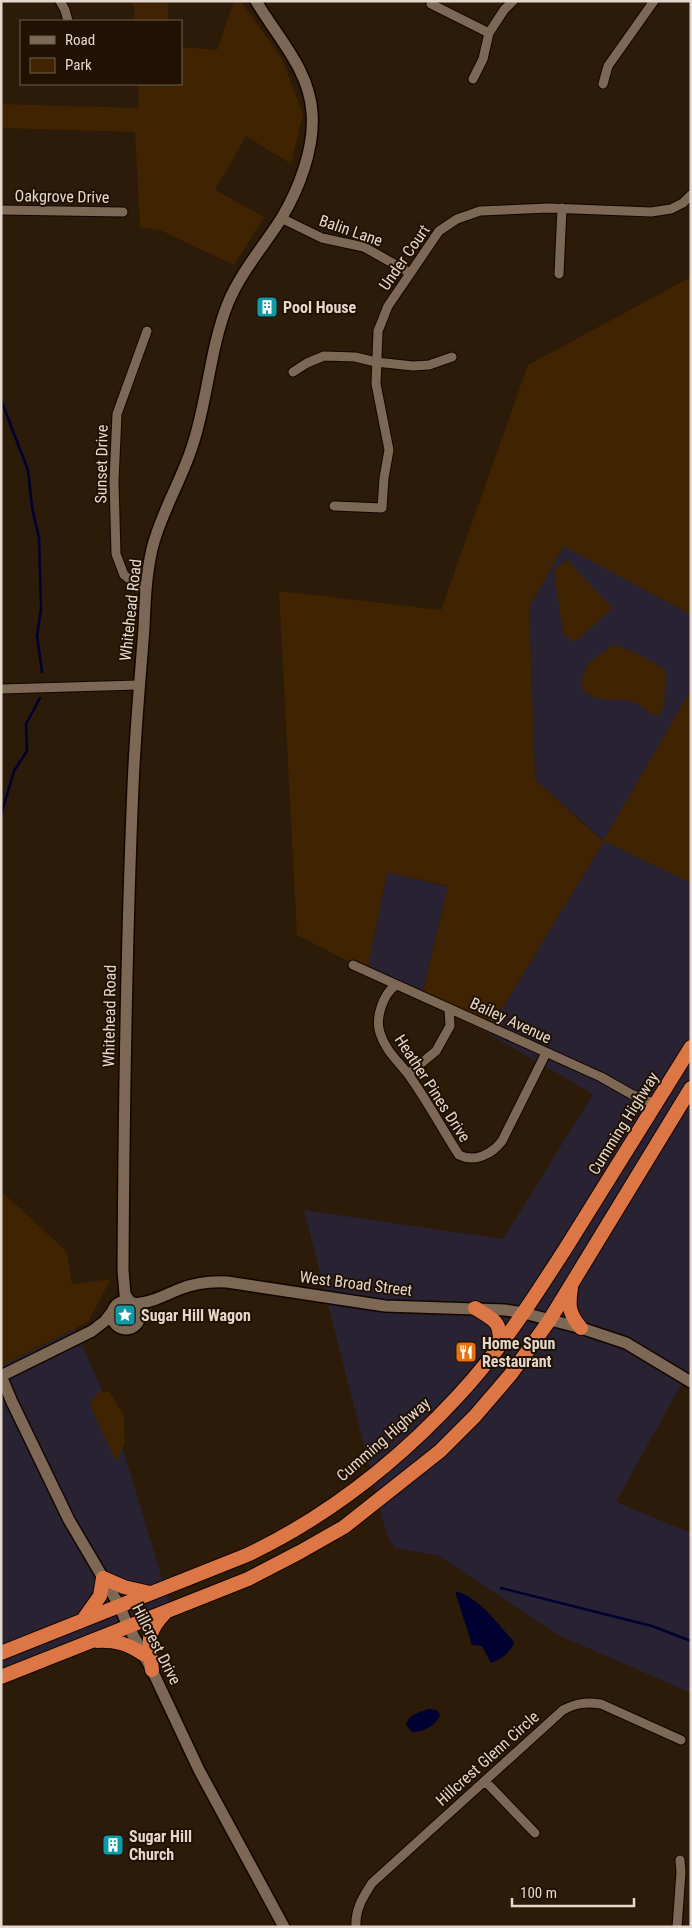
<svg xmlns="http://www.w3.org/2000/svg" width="692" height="1928" font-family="'Roboto Condensed',sans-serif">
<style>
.commercial{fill:#292232}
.green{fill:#402300}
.water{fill:#000032}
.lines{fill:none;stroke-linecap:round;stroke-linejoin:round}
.stream{stroke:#000032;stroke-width:2.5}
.minor-casing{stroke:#130500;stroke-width:11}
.tertiary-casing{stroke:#130500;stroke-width:14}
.trunk-casing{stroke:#130500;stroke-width:16}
.minor{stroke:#7c6854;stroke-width:9}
.tertiary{stroke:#7c6854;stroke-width:11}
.trunk{stroke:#dc7645;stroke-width:14}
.labels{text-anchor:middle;stroke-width:4;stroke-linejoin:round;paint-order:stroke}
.street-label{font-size:16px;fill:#e4d8cd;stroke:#211102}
.poi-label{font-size:16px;font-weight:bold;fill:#e4d8cd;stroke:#211102;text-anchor:start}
</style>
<rect width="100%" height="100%" fill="#2b1b08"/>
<path class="commercial" d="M 564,545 L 691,615 L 691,690 L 604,841 L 691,883 L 691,1367 L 616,1502 L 691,1533 L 691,1693 L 558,1635 L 439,1556 L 395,1548 L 387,1536 L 304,1210 L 503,1239 L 593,1094 L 487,1033 L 604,841 L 535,780 L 529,606 Z
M 387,872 L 448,887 L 421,999 L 367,971 Z
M 75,1329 L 112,1413 L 171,1608 L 1,1669 L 1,1366 Z"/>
<path class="green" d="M 130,1 L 168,1 L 168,21 L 135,21 L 134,6 Z
M 234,1 L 241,1 L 282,59 L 303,114 L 291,164 L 246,136 L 215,190 L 264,217 L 234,265 L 162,231 L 140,227 L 135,132 L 1,128 L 1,104 L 139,108 L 138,84 L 181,84 L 181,47 L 217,50 Z
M 691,277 L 691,615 L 564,546 L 529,606 L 535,780 L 603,841 L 691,690 L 691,883 L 604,841 L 487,1033 L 421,999 L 448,886 L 387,872 L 367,971 L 297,935 L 279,591 L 441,610 L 528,365 Z
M 567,560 L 612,608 L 575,642 L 563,634 L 554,570 Z
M 615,645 L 638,654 L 666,670 L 664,705 L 658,716 C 646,713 642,704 634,702 C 613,696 603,705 583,691 C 578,665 595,657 615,645 Z
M 1,1191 L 67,1252 L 72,1284 L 111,1279 L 88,1322 L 1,1366 Z
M 109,1391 L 124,1416 L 125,1444 L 116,1461 L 90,1405 L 97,1393 Z"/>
<path class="water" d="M 455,1591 C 479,1597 498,1624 514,1642 C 510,1653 502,1659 491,1663 L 482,1646 L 472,1645 Z
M 429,1709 L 437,1710 L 440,1715 C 436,1726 423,1732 412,1732 L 406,1725 C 409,1714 419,1712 429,1709 Z"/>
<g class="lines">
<path class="stream" d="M 1,400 L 28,470 L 32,507 L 39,538 L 41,609 L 37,636 L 42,672
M 1,815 L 14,771 L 27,751 L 26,724 L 40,698
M 501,1588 L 652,1626 L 691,1641"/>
<g class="minor-casing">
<path id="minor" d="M 60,1 L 65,10 L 68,21
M 431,4 L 489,33
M 473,79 L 483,59 L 489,33 L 504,10 L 513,1
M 603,84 L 608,66 L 654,1
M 1,210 L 123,212
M 281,218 L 322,238 L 364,247 L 410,273
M 559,274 L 562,208
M 293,372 L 307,363 L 324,356 L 355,357 L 376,362 L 413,366 L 429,365 L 452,357
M 334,506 L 382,508 L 384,478 L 389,450 L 376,384 L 378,331 L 388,306 L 439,231 L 457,219 L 480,211 L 549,208 L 651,212 L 671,209 L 683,203 L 691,195
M 145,589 L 137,585 L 124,575 L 116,554 L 114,481 L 117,414 L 147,331
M 1,689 L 138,685
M 353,965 L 601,1077 L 631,1094 L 655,1104
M 396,985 C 383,994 375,1018 380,1033 C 385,1050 398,1061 408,1074 C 427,1100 442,1129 459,1155 C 475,1163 492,1154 502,1141 L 546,1053
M 408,1074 L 436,1051 L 450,1026 L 449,1008
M 485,1781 L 535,1833
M 356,1927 C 355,1909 363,1897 372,1883 L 563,1710 C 576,1703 586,1702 601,1704 L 681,1740
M 677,1927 L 681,1872 L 680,1860"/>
</g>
<g class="tertiary-casing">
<path id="tertiary" d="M112 1315a14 14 0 1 1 28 0a14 14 0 1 1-28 0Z
M 130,1302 L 125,1294 L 123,1270 C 124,1109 126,948 133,787 C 135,734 140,681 144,628 C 145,601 146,576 152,549 C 161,512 182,480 193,444 C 208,398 210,348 228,303 C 241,272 263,247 281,219 C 299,189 315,148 312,112 C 309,69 277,37 256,1
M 134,1304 C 151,1303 165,1295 180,1289 C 195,1283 211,1281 227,1282 L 385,1306 L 505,1310 L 524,1313 L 581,1328 L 626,1343 L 691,1382
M 1,1376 L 12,1402 L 69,1520 L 119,1605 L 128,1626 L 152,1670 L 199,1770 L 284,1927
M 1,1376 L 92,1331 L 105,1321 L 112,1312"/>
</g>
<g class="trunk-casing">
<path id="trunk" d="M 571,1288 C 568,1306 569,1314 581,1328
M 475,1308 C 494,1320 502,1321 499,1345
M 85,1617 L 100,1596 L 103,1578 L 124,1587 L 150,1593
M 97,1641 C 116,1640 128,1644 143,1654
M 1,1653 L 247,1555 C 327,1517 398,1461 458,1396 C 501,1350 535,1296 569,1243 C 610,1178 650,1112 691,1047
M 152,1670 C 149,1643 145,1634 165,1613
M 1,1677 L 248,1579 L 300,1552 L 344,1527 L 440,1451 L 475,1416 L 511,1374 L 549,1321 L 691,1088"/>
</g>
<use href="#minor" class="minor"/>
<use href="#tertiary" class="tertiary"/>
<use href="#trunk" class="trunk"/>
</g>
<defs>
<g id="building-square" transform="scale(1.125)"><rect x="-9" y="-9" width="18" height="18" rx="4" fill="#0f9aa8" stroke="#211102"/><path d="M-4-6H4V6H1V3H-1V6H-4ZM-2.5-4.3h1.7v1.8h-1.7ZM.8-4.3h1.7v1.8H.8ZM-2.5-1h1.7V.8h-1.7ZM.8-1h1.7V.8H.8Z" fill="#fff"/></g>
<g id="sight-square" transform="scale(1.125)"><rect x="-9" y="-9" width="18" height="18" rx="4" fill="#0f9aa8" stroke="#211102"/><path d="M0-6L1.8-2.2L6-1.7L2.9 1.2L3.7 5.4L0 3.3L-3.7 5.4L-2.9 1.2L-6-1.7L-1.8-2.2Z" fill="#fff"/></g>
<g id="restaurant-square" transform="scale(1.125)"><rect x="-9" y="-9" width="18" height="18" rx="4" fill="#e8710a" stroke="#211102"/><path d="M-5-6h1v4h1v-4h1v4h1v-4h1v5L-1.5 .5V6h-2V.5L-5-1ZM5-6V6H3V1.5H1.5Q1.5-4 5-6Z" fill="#fff"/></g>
</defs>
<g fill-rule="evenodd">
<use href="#building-square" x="267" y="307"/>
<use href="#sight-square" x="125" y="1315"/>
<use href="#restaurant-square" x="466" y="1352"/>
<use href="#building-square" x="113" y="1845"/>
</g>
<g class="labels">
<g class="street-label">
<text transform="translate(62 196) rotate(1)" y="6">Oakgrove Drive</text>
<text transform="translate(351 230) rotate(19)" y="6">Balin Lane</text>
<text transform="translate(404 257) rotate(-55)" y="6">Under Court</text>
<text transform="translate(101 464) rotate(-89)" y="6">Sunset Drive</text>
<text transform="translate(130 610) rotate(-84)" y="6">Whitehead Road</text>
<text transform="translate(109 1016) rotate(-89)" y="6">Whitehead Road</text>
<text transform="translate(511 1020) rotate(25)" y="6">Bailey Avenue</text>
<text transform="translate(433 1088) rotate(57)" y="6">Heather Pines Drive</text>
<text transform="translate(623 1123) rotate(-58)" y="6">Cumming Highway</text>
<text transform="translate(356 1283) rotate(7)" y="6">West Broad Street</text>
<text transform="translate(383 1439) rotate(-41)" y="6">Cumming Highway</text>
<text transform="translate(157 1644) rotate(63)" y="6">Hillcrest Drive</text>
<text transform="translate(487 1758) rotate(-42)" y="6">Hillcrest Glenn Circle</text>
</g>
<g class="poi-label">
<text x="283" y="313">Pool House</text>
<text x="141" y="1321">Sugar Hill Wagon</text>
<text x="482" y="1349">Home Spun<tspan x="482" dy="18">Restaurant</tspan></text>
<text x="129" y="1842">Sugar Hill<tspan x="129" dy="18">Church</tspan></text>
</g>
</g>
<rect width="692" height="1928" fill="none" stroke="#e4d8cd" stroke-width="5"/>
<rect x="20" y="20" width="162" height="65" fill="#211102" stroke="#6f6153"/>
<rect x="30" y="36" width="25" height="8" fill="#7c6854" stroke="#6f6153"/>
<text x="65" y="45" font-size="15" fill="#e4d8cd">Road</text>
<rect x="30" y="58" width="25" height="15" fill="#402300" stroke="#6f6153"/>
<text x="65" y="70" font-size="15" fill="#e4d8cd">Park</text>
<path d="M512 1898v8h122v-8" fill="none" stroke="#e4d8cd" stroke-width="2.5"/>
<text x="520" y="1898" font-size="15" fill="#e4d8cd" stroke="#211102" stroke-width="4" paint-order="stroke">100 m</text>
</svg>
